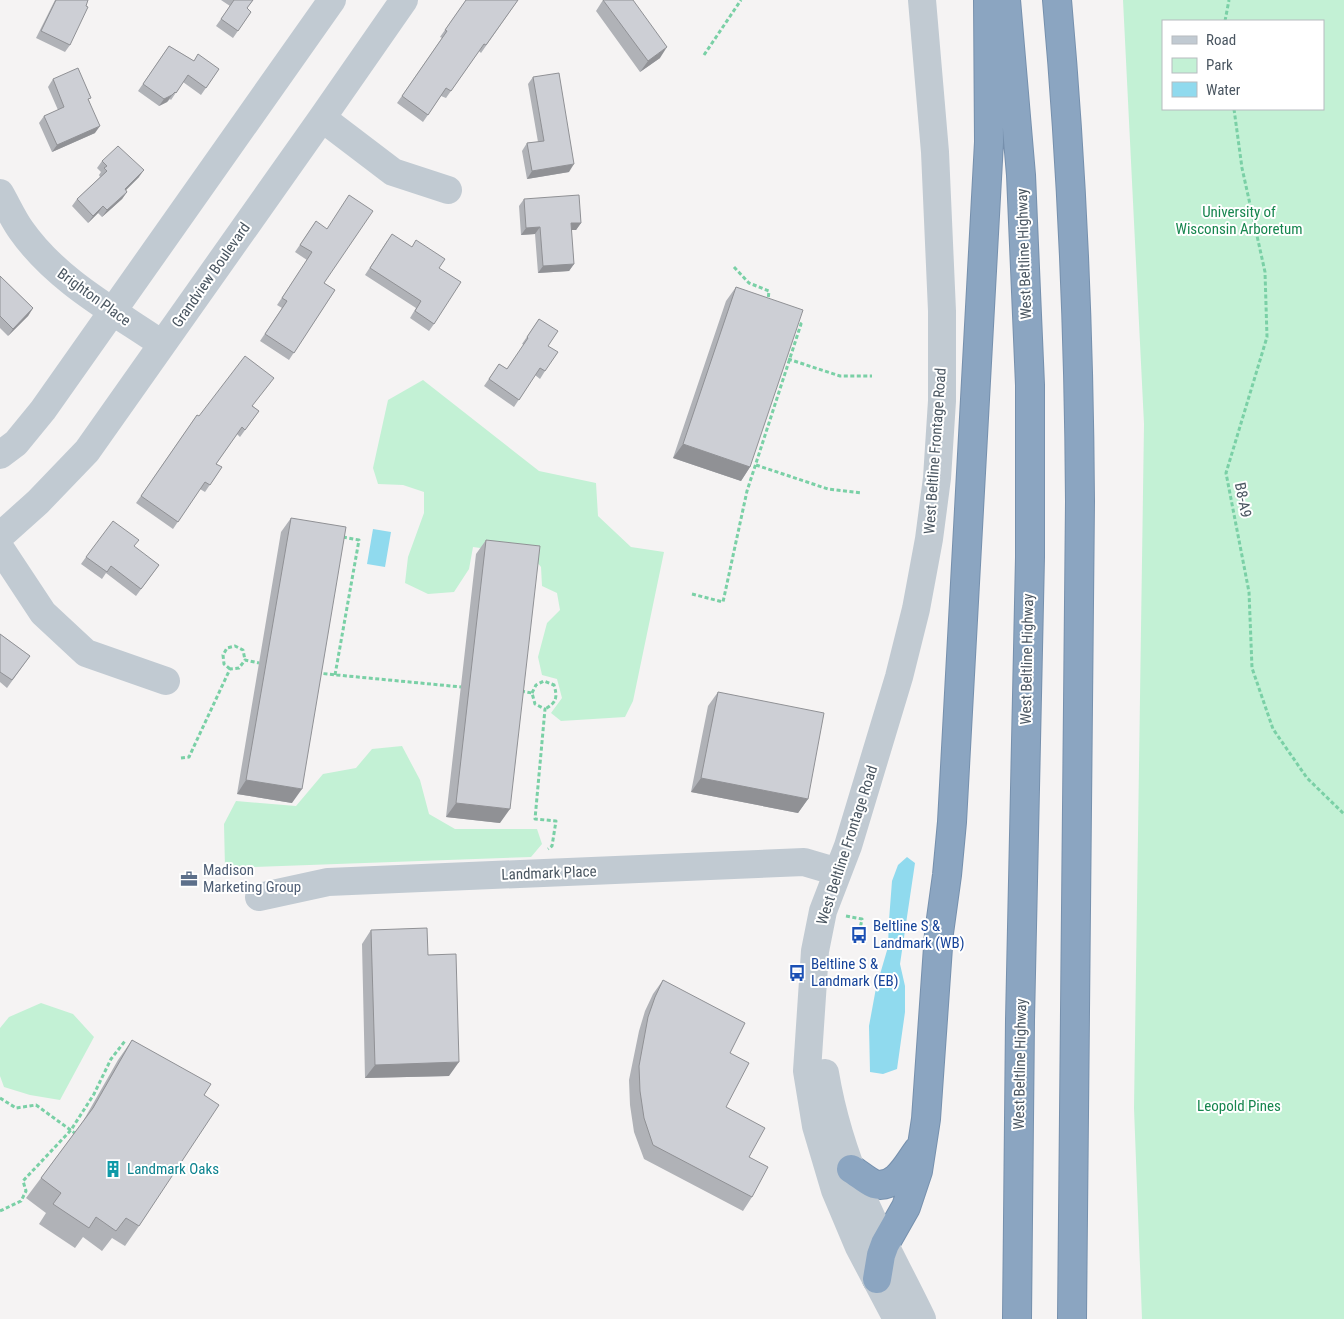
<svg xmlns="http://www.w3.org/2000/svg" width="1344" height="1319" font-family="'Roboto Condensed',sans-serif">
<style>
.green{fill:#c3f1d5;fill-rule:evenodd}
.water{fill:#90daee}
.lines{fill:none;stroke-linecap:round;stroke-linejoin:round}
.highway-casing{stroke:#7690ad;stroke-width:30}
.path{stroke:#7ad0a6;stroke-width:3;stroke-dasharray:4 2.5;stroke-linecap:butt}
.minor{stroke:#c1cad2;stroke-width:28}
.highway{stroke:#8ba5c1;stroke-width:28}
.wall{fill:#b0b2b7}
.shaded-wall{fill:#909195}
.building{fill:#cdcfd5;stroke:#909195}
.labels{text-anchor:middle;stroke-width:4;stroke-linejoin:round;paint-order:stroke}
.park-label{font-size:15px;fill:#17864f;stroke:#fff}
.street-label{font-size:15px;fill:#4a5661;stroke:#fff}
.service-label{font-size:15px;fill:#4e5e75;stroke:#fff;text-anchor:start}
.transit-label{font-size:15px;fill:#164399;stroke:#fff;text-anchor:start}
.culture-label{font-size:15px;fill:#0d838f;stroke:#fff;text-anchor:start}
</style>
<rect width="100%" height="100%" fill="#f5f3f3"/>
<path class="green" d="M 1123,0 L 1344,0 L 1344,1319 L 1142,1319 L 1134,1108 L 1144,424 ZM 1163,21 L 1323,21 L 1323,109 L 1163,109 Z
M 423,380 L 539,471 L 596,483 L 598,516 L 631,547 L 664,552 L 633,701 L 625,717 L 561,721 L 551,713 L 562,698 L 557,679 L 542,675 L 538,657 L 547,623 L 560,610 L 557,593 L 542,586 L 541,567 L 531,555 L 473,547 L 469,569 L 454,592 L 428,594 L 405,583 L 408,557 L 424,513 L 424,492 L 403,485 L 378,484 L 373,468 L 388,400 Z
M 402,746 L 420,780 L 429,814 L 455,829 L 537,829 L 542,844 L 531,857 L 225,868 L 224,824 L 236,801 L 296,806 L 323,774 L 356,768 L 372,749 Z
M 41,1003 L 73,1014 L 94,1037 L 60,1100 L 30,1095 L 4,1087 L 0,1076 L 0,1028 L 9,1017 Z"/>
<path class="water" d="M 373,529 L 391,532 L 385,567 L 367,564 Z
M 907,857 L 915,863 L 900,964 L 905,986 L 905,1012 L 897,1069 L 883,1074 L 870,1072 L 869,1026 L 876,988 L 888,947 L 889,920 L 892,881 L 898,865 Z"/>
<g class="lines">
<g class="highway-casing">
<path id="highway" d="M 1006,0 L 1021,175 L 1030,385 L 1030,557 L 1020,1020 L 1017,1319
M 1057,0 C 1072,167 1079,333 1080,501 L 1072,1319
M 851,1169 C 858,1173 867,1181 874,1184 C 896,1190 908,1163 918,1150
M 877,1279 L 881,1255 L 885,1244 L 906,1207 L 918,1171 L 926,1119 L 939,933 L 947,875 L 952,822 L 989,142 L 988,0"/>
</g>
<path class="path" d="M 1225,21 L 1229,0
M 704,55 L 741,0
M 1234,109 L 1242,168 L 1265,272 L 1267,337 L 1226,473 L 1249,592 L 1252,668 L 1273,729 L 1307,778 L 1344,814
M 734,267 L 749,283 L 769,291 L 768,300
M 788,359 L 840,376 L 872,376
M 756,465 L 828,489 L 862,493
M 692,594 L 723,602 L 747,491 L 801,324 L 796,322
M 230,669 L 224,664 L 223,655 L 227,648 L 235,646 L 243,650 L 245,660
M 317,673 L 461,687
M 335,675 L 359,540 L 343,537
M 521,691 L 532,693 L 535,704 L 545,709 L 535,819 L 556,821 L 552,846 L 548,849
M 532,693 L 536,685 L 544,681 L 554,685 C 558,698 556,703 545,709
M 181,758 L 189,757 L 230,669 L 239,668 L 245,660 L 259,663
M 846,916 L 862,919 L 860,929
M 0,1098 L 16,1108 L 36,1105 L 76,1134
M 0,1211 L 21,1201 L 26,1191 L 23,1181 L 71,1130 L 94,1094 L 111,1059 L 125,1041"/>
<path class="minor" d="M 322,118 L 393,172 L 448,190
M 0,193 C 7,205 13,219 21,230 C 56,280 112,310 162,344
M 0,455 L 16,443 L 43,410 L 332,0
M 0,536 L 38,502 L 87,451 L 322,118 L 404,0
M 0,548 L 43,613 L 86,653 L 166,681
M 259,897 L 328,882 L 804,862 L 838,872
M 825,1073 C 832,1115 845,1156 861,1194 C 879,1237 902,1277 922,1319
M 897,1319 L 859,1247 L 835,1190 L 816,1126 L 807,1071 L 815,951 L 823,911 L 848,846 L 899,677 L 916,609 L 929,539 L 937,478 L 942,401 L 942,311 L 935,152 L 922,0"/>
<use href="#highway" class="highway"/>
</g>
<path class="wall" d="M 55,0 L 86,6 L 70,45 L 65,52 L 36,38 Z
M 221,0 L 253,0 L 247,8 L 251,12 L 233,38 L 216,26 L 230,6 Z
M 466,0 L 518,0 L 481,53 L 479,51 L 446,98 L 441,96 L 423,122 L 397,103 L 442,38 L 440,37 Z
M 603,0 L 660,58 L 640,72 L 596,11 Z
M 169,46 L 194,61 L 219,69 L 201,95 L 183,82 L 171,100 L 170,99 L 167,102 L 159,106 L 138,91 Z
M 533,77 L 569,172 L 527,179 L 522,151 L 527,143 L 538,142 L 528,84 Z
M 53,79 L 89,100 L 95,133 L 52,152 L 39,123 L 44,116 L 58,110 L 48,87 Z
M 102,161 L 139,177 L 126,190 L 127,192 L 122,199 L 102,217 L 98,213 L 88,223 L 72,206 L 77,199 L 100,177 L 99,175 L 101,172 L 97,168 Z
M 524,199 L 581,223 L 576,230 L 571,230 L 574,264 L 569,271 L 538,273 L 535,234 L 521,235 L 519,206 Z
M 316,221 L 324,283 L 335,290 L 289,360 L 260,341 L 282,308 L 277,305 L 307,260 L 295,252 Z
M 387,241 L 439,268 L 434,324 L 429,331 L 410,318 L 416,308 L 365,275 Z
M 0,276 L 33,308 L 28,316 L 8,336 L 0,328 Z
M 736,287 L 750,467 L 741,481 L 673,458 L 726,301 Z
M 539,319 L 548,346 L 545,371 L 540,379 L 535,375 L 514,407 L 484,386 L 499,364 L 507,369 L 524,345 L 522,344 Z
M 253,406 L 259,411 L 240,437 L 237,434 L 216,464 L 222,467 L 205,492 L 200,489 L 173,529 L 136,503 L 197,415 L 199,416 Z
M 291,518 L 292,803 L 237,794 L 281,532 Z
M 486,540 L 500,823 L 446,817 L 476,554 Z
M 86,557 L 159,565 L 136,596 L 106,573 L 102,579 L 81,564 Z
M 0,634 L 30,656 L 7,688 L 0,682 Z
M 718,692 L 808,799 L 798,813 L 691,792 L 708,706 Z
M 371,930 L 428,955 L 449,1076 L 365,1078 L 362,944 Z
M 663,980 L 730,1053 L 726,1107 L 749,1157 L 752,1197 L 743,1211 L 644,1159 L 634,1132 L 630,1105 L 629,1080 L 639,1031 L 645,1011 L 653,994 Z
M 132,1040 L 204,1095 L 139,1226 L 125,1246 L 112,1238 L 102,1251 L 83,1237 L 75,1248 L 39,1224 L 46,1213 L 26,1198 L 41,1178 L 82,1123 L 118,1060 Z"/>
<path class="shaded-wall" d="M 667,47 L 660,58 L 640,72 L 648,61 Z
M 172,95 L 167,102 L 159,106 L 164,99 Z
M 100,126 L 95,133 L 52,152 L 57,145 Z
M 574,164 L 569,172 L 527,179 L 532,171 Z
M 144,170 L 139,177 L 120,196 L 125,189 Z
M 127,192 L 122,199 L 102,217 L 107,210 Z
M 103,206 L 98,213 L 88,223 L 93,216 Z
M 571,223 L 581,223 L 576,230 L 566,230 Z
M 540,227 L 535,234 L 521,235 L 526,228 Z
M 574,264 L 569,271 L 538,273 L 543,266 Z
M 33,308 L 28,316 L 8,336 L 13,329 Z
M 683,444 L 750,467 L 741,481 L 673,458 Z
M 701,778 L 808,799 L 798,813 L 691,792 Z
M 246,780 L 302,789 L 292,803 L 237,794 Z
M 456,803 L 510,809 L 500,823 L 446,817 Z
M 459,1062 L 449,1076 L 365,1078 L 375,1065 Z"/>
<path class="building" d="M 56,0 L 88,0 L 86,6 L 88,7 L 70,45 L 41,31 Z
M 234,0 L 253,0 L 247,8 L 251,12 L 238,31 L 221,19 Z
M 466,0 L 518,0 L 486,45 L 484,44 L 451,91 L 446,88 L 428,115 L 402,96 L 447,31 L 445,30 Z
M 603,0 L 633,0 L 667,47 L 648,61 Z
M 169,46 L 194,61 L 198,54 L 219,69 L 206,88 L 188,75 L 176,93 L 175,92 L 172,95 L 164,99 L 143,84 Z
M 78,68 L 91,98 L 88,99 L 100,126 L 57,145 L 44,116 L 64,107 L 53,79 Z
M 559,73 L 574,164 L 532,171 L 527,143 L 544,141 L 533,77 Z
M 118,146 L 144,170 L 125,189 L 127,192 L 107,210 L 103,206 L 93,216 L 77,199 L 107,171 L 104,168 L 107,166 L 102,161 Z
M 349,195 L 373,211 L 324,283 L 335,290 L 294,353 L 265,334 L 287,301 L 282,298 L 312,252 L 300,245 L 316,221 L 327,229 Z
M 579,195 L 581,223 L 571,223 L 574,264 L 543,266 L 540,227 L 526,228 L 524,199 Z
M 392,234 L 412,247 L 416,240 L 445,259 L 439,268 L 461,282 L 434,324 L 415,311 L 421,301 L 370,268 Z
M 0,276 L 33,308 L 13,329 L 0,316 Z
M 736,287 L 803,310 L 750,467 L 683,444 Z
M 539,319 L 558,331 L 548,346 L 558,352 L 545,371 L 540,368 L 519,400 L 489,379 L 499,364 L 507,369 L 528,338 L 527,337 Z
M 245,356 L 274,378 L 252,406 L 259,411 L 245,430 L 242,427 L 216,464 L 222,467 L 210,485 L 205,482 L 178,522 L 141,496 L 197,415 L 199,416 Z
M 291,518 L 346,527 L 302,789 L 246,780 Z
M 113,521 L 139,540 L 134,546 L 159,565 L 141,589 L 111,566 L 107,572 L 86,557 Z
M 486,540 L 540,546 L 510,809 L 456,803 Z
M 0,634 L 30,656 L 12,680 L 0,672 Z
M 718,692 L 824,713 L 808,799 L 701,778 Z
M 427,928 L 428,955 L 456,954 L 459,1062 L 375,1065 L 371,930 Z
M 663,980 L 745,1023 L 730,1053 L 749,1063 L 726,1107 L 765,1128 L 749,1157 L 768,1167 L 752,1197 L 653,1145 L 644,1118 L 640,1091 L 639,1066 L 648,1017 L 655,997 Z
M 132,1040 L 211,1084 L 204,1095 L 219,1105 L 139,1226 L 126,1218 L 116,1231 L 96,1217 L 89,1228 L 53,1204 L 61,1193 L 41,1178 L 93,1108 Z"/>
<defs>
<g id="office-bare" transform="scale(1.35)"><path d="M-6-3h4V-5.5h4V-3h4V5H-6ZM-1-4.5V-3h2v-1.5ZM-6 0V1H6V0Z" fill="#5c6f8a" stroke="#fff" stroke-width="2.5" paint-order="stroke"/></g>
<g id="bus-bare" transform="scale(1.35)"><path d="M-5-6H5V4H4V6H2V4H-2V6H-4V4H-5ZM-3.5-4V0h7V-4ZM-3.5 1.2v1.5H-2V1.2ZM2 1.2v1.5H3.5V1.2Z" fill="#1a4fb4" stroke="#fff" stroke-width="2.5" paint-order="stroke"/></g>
<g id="building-bare" transform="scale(1.35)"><path d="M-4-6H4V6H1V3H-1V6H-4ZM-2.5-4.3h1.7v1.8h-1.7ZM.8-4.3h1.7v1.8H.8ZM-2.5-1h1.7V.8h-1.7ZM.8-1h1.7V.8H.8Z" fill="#0f9aa8" stroke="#fff" stroke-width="2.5" paint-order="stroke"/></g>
</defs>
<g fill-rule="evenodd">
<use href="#office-bare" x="189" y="879"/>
<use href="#bus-bare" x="859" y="935"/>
<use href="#bus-bare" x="797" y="973"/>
<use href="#building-bare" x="113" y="1169"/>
</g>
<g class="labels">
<g class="park-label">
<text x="1239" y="217">University of<tspan x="1239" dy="17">Wisconsin Arboretum</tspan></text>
<text x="1239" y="1111">Leopold Pines</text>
</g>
<g class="street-label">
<text transform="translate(1024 254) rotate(-92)" y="5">West Beltline Highway</text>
<text transform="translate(211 275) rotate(-55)" y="5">Grandview Boulevard</text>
<text transform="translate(94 297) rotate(36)" y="5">Brighton Place</text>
<text transform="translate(935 451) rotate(-86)" y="5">West Beltline Frontage Road</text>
<text transform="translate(1243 500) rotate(79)" y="5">B8-A9</text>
<text transform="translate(1027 659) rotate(-89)" y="5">West Beltline Highway</text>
<text transform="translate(847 845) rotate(-72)" y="5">West Beltline Frontage Road</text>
<text transform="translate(549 873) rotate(-2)" y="5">Landmark Place</text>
<text transform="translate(1020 1064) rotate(-89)" y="5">West Beltline Highway</text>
</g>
<g class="service-label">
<text x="203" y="875">Madison<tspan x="203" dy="17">Marketing Group</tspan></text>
</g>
<g class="transit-label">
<text x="873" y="931">Beltline S &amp;<tspan x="873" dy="17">Landmark (WB)</tspan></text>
<text x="811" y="969">Beltline S &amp;<tspan x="811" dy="17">Landmark (EB)</tspan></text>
</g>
<g class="culture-label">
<text x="127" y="1174">Landmark Oaks</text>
</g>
</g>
<rect x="1162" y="20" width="162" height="90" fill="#ffffff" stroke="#b7bbc0"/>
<rect x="1172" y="36" width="25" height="8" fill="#c1cad2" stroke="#b7bbc0"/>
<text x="1206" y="45" font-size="15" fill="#4a5661">Road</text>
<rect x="1172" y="58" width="25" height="15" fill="#c3f1d5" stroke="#b7bbc0"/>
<text x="1206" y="70" font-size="15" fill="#4a5661">Park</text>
<rect x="1172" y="82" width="25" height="15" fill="#90daee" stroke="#b7bbc0"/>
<text x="1206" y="95" font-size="15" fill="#4a5661">Water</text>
</svg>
